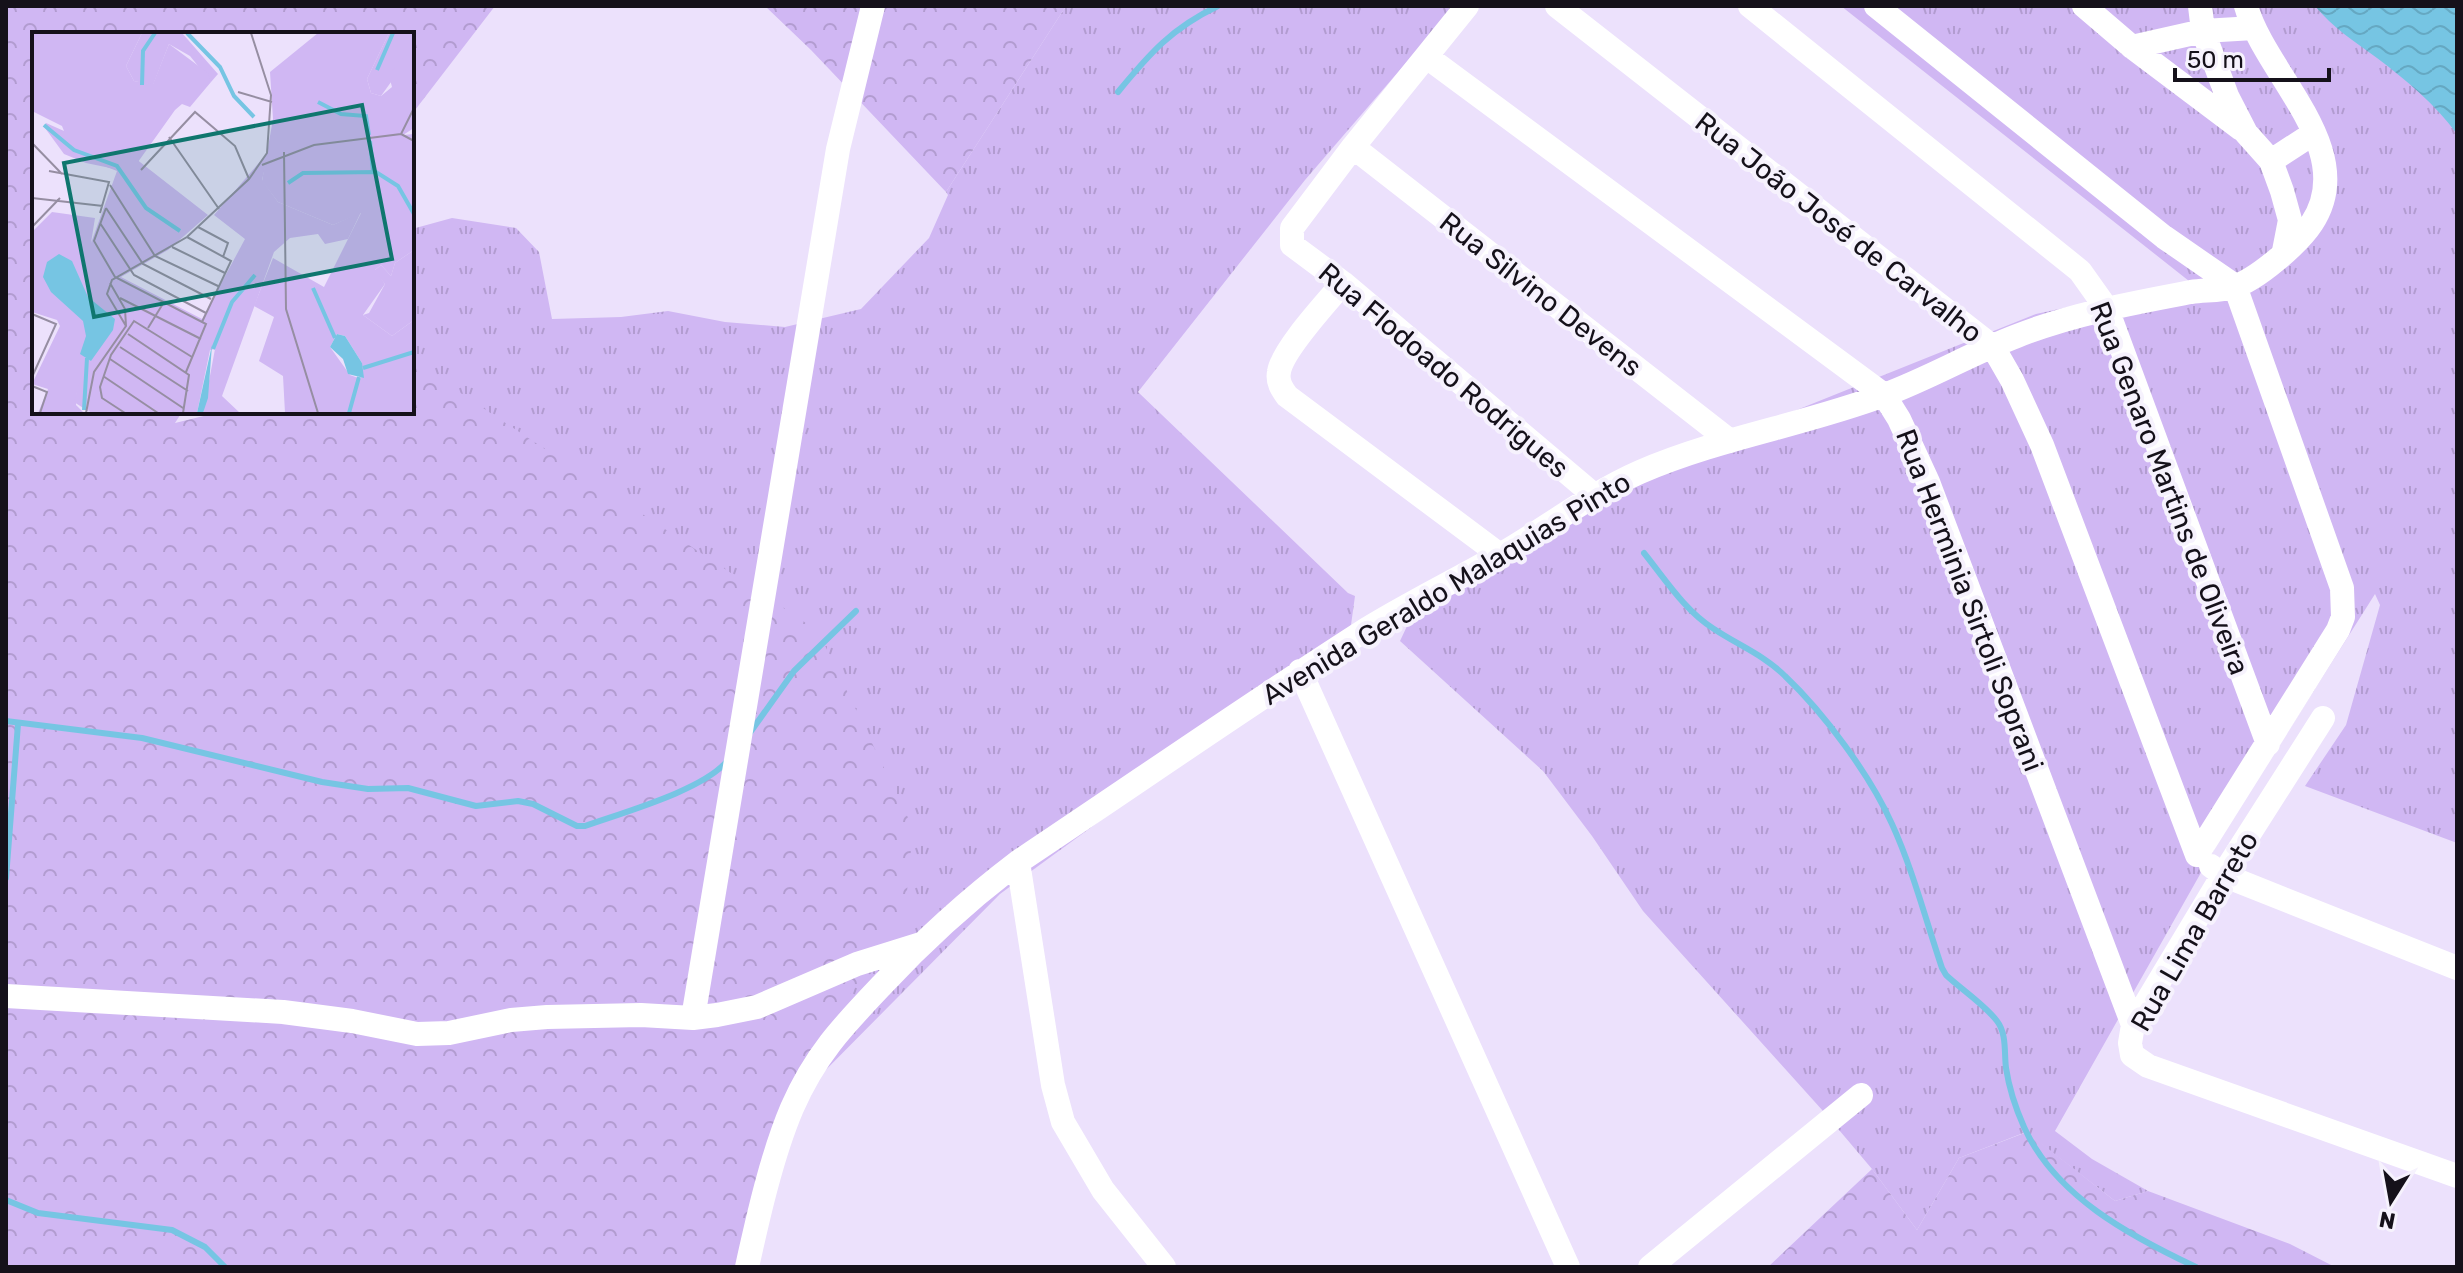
<svg xmlns="http://www.w3.org/2000/svg" width="2463" height="1273" font-family="Rubik,sans-serif">
<style>
.grass{fill:url(#grass-tufts)}
.forest{fill:url(#forest-crowns)}
.water{fill:url(#water-waves)}
.lines{fill:none;stroke-linecap:round;stroke-linejoin:round}
.stream{stroke:#76c5e3;stroke-width:6}
.minor{stroke:#fff;stroke-width:24}
.labels{text-anchor:middle;stroke-width:8;stroke-linejoin:round;paint-order:stroke}
.street-label{font-size:28px;fill:#15111a;stroke:#f6f2fd}
.inset-river{fill:none;stroke:#76c5e3;stroke-width:4}
.inset-road{fill:none;stroke:#968ea2;stroke-width:2}
.view{fill:#0f766e;fill-opacity:0.15;stroke:#0f766e;stroke-width:4}
.inset-edge{fill:none;stroke:#15111a;stroke-width:4}
</style>
<defs>
<pattern id="grass-tufts" width="24" height="20" patternUnits="userSpaceOnUse" patternTransform="scale(2)"><rect width="24" height="20" fill="#d0b7f3"/><path d="M3 7l-1-3M5 7V3M7 7l1-3M15 17l-1-3M17 17v-4M19 17l1-3" fill="none" stroke="#b29cd0"/></pattern>
<pattern id="forest-crowns" width="20" height="18" patternUnits="userSpaceOnUse" patternTransform="scale(2)"><rect width="20" height="18" fill="#d0b7f3"/><path d="M2 6a3 3 0 1 1 6 0M12 15a3 3 0 1 1 6 0" fill="none" stroke="#b29cd0"/></pattern>
<pattern id="water-waves" width="16" height="10" patternUnits="userSpaceOnUse" patternTransform="scale(2)"><rect width="16" height="10" fill="#76c5e3"/><path d="M0 5q4-4 8 0t8 0" fill="none" stroke="#65a8c2"/></pattern>
</defs>
<rect width="100%" height="100%" fill="#ece1fc"/>
<path class="grass" d="M 1066,6 L 1455,6 L 1305,180 L 1138,392 L 1348,593 L 1355,596 L 1351,625 L 1323,658 L 1000,894 L 798,1098 L 818,632 L 417,365 L 412,366 L 412,229 L 452,218 L 516,228 L 539,252 L 552,319 L 621,317 L 668,311 L 725,322 L 785,327 L 861,309 L 929,238 L 948,195 L 946,192 Z
M 1841,6 L 2457,6 L 2457,843 L 2305,786 L 2346,725 L 2380,605 L 2375,594 L 2220,839 L 2055,1131 L 2092,1159 L 2148,1191 L 2115,1201 L 2026,1132 L 1959,1158 L 1917,1230 L 1872,1169 L 1823,1111 L 1643,911 L 1592,836 L 1543,771 L 1400,641 L 1424,590 L 1772,420 L 2036,314 L 2189,281 Z"/>
<path class="forest" d="M 6,6 L 495,6 L 412,114 L 412,34 L 34,34 L 34,412 L 182,412 L 175,423 L 220,412 L 412,412 L 412,366 L 417,364 L 818,631 L 913,828 L 905,913 L 811,1053 L 743,1267 L 6,1267 Z
M 765,6 L 1066,6 L 946,192 L 811,50 Z
M 2027,1132 L 2115,1201 L 2148,1191 L 2290,1244 L 2335,1267 L 1768,1267 L 1872,1169 L 1917,1230 L 1959,1158 Z"/>
<path class="water" d="M 2315,6 L 2457,6 L 2457,134 C 2435,104 2406,80 2377,58 C 2355,42 2332,27 2315,6 Z"/>
<g class="lines">
<path class="stream" d="M 1118,92 C 1150,53 1172,28 1218,6
M 1644,553 C 1665,579 1685,611 1714,629 C 1738,645 1764,655 1785,676 C 1824,713 1870,775 1892,824 C 1913,870 1926,921 1942,968 L 1946,975 C 1962,990 1984,1004 1997,1021 C 2007,1034 2004,1053 2006,1068 C 2009,1088 2016,1109 2024,1127 C 2055,1196 2130,1236 2196,1267
M 6,721 L 142,738 L 322,782 L 368,789 L 408,788 L 476,806 L 518,801 L 533,804 L 577,826 L 585,826 C 621,813 704,790 727,761
M 749,734 L 794,671 L 856,611
M 6,878 L 18,724
M 6,1200 L 38,1213 L 172,1230 L 205,1247 L 225,1267"/>
<path class="minor" d="M 1467,6 L 1353,147 L 1292,228 L 1292,245 L 1343,283 L 1595,496
M 1557,6 L 1993,347 L 2012,380 L 2042,445 L 2197,855
M 1750,6 L 2080,271 L 2107,309 L 2268,744
M 1876,6 L 2164,237 L 2235,286 L 2342,588 L 2343,617 L 2338,630 L 2197,855
M 2084,6 L 2132,47 L 2241,129
M 2200,6 L 2203,31 L 2227,96 L 2246,133 L 2271,161 L 2282,191 L 2290,220 L 2284,251
M 2132,47 L 2203,31 L 2254,28
M 1427,57 L 1884,395 L 1899,419 L 1928,482 L 2133,1025
M 1353,147 L 1730,441
M 2271,161 L 2314,133
M 1343,283 C 1327,302 1282,350 1279,372 C 1277,382 1282,389 1287,396 L 1500,555
M 1300,671 L 1568,1267
M 2323,718 L 2223,875 L 2133,1025 L 2130,1043 L 2132,1055 L 2148,1066 L 2457,1176
M 1018,862 L 1053,1085 L 1063,1122 L 1103,1190 L 1164,1267
M 2211,866 L 2223,875 L 2457,968
M 6,996 L 283,1012 L 352,1021 L 417,1034 L 449,1033 L 511,1020 L 547,1017 L 641,1015 L 693,1018 L 717,1015 L 757,1007 L 857,964 L 921,944
M 693,1018 L 838,149 L 873,6
M 747,1267 C 758,1217 772,1155 792,1108 C 815,1055 843,1026 882,985 C 924,940 968,900 1018,862 C 1132,786 1244,708 1359,634 C 1405,605 1453,582 1500,555 C 1547,528 1590,494 1640,472 C 1718,438 1804,425 1884,395 C 1930,378 1972,353 2017,336 C 2072,314 2133,303 2191,292 C 2205,290 2220,291 2233,287 C 2257,280 2299,243 2312,223 C 2360,150 2265,74 2246,6
M 1650,1267 L 1861,1095"/>
</g>
<g class="labels">
<g class="street-label">
<text transform="translate(1839 227) rotate(38)" y="10">Rua João José de Carvalho</text>
<text transform="translate(1541 294) rotate(38)" y="10">Rua Silvino Devens</text>
<text transform="translate(1444 370) rotate(40)" y="10">Rua Flodoado Rodrigues</text>
<text transform="translate(2170 488) rotate(69)" y="10">Rua Genaro Martins de Oliveira</text>
<text transform="translate(1446 588) rotate(-31)" y="10">Avenida Geraldo Malaquias Pinto</text>
<text transform="translate(1970 600) rotate(69)" y="10">Rua Herminia Sirtoli Soprani</text>
<text transform="translate(2194 931) rotate(-60)" y="10">Rua Lima Barreto</text>
</g>
</g>
<g transform="translate(32 32)">
<rect width="382" height="382" fill="#ece1fc"/>
<path d="M 110,1 L 150,1 L 186,42 L 179,50 L 158,24 L 137,12 L 121,53 L 102,49 L 94,34 ZM 357,1 L 382,1 L 382,18 L 349,64 L 339,61 L 335,47 ZM 237,119 L 230,148 L 246,170 L 301,193 L 329,180 L 316,207 L 293,212 L 286,202 L 258,206 L 242,220 L 190,364 L 208,381 L 171,381 L 183,317 L 178,318 L 165,381 L 59,381 L 54,375 L 59,337 L 45,360 L 44,373 L 52,381 L 6,381 L 16,357 L 0,352 L 28,294 L 25,288 L 0,280 L 0,200 L 20,180 L 63,186 L 59,211 L 85,139 L 72,134 L 99,123 L 176,183 L 136,218 L 89,245 L 170,287 L 213,207 L 182,183 ZM 382,218 L 382,288 L 360,304 L 331,283 L 337,281 L 353,252 L 342,239 L 349,233 L 359,244 L 363,231 Z" fill="#d0b7f3"/>
<path d="M 0,1 L 110,1 L 94,34 L 102,49 L 121,52 L 137,12 L 176,41 L 179,50 L 158,75 L 150,72 L 143,78 L 106,130 L 99,124 L 88,138 L 54,131 L 32,122 L 13,96 L 14,91 L 32,99 L 30,94 L 0,79 ZM 286,1 L 357,1 L 335,47 L 339,61 L 349,64 L 360,55 L 357,44 L 366,30 L 382,18 L 382,96 L 371,103 L 382,102 L 382,218 L 363,231 L 359,244 L 349,233 L 343,238 L 353,252 L 331,283 L 360,304 L 382,288 L 382,381 L 253,381 L 251,344 L 227,329 L 242,285 L 222,274 L 241,226 L 292,255 L 329,181 L 301,193 L 246,170 L 230,149 L 241,87 L 238,40 ZM 305,302 L 313,304 L 330,331 L 329,347 L 318,343 L 298,315 Z" fill="#d0b7f3" fill-rule="evenodd"/>
<path d="M 48,322 L 62,328 L 54,376 L 59,381 L 42,370 L 50,342 Z" fill="#d0b7f3"/>
<path d="M 27,222 L 40,229 L 56,265 L 83,287 L 81,298 L 59,329 L 48,322 L 54,304 L 51,289 L 19,260 L 11,245 L 15,230 ZM 305,302 L 313,304 L 330,331 L 332,346 L 316,342 L 311,327 L 298,315 ZM 180,313 L 176,366 L 171,381 L 165,381 Z" fill="#76c5e3"/>
<path class="inset-river" d="M 155,1 L 188,35 L 202,64 L 222,85M 345,38 L 361,1M 110,53 L 111,19 L 123,1M 286,70 L 309,82 L 334,84 L 337,103M 12,93 L 42,118 L 85,134 L 114,176 L 148,199M 338,109 L 341,139M 256,151 L 271,141 L 344,140 L 366,154 L 382,182M 281,256 L 303,306M 181,317 L 200,270 L 223,243M 331,336 L 382,320M 52,378 L 55,326M 317,381 L 327,345"/>
<path class="inset-road" d="M 206,60 L 240,70M 382,76 L 369,102 L 382,109M 137,105 L 187,177M 0,111 L 30,142M 252,120 L 254,277 L 286,381M 230,133 L 282,113 L 369,102M 109,138 L 163,80 L 203,114 L 217,147M 17,139 L 77,150 L 68,181M 78,153 L 123,224 L 186,254M 0,166 L 71,174M 74,176 L 62,209 L 83,245 L 174,292 L 154,340M 74,176 L 111,232 L 179,267M 68,191 L 102,243 L 174,281M 0,195 L 28,166M 166,195 L 196,211 L 191,225M 155,205 L 199,229 L 170,290M 140,215 L 193,241M 88,266 L 169,307M 0,282 L 24,292 L 0,345M 94,294 L 75,262 L 80,248 L 155,205 L 217,147 L 235,121 L 239,63 L 219,1M 116,296 L 132,270M 96,302 L 157,343 L 151,381M 88,315 L 156,359M 78,327 L 151,376M 71,344 L 126,381M 0,354 L 15,360 L 8,381M 54,381 L 62,340 L 94,294 L 93,277 L 78,251M 93,381 L 70,366 L 68,355 L 79,323 L 102,289 L 160,325"/>
<path class="view" d="M 330,73 L 360,227 L 62,285 L 32,131 Z"/>
<rect width="382" height="382" class="inset-edge"/>
</g>
<rect width="2463" height="1273" fill="none" stroke="#15111a" stroke-width="16"/>
<g transform="translate(2391 1201) rotate(191)" stroke="#f6f2fd" stroke-width="6" paint-order="stroke">
<path d="M0-6L14 30L0 20L-14 30Z" fill="#15111a"/>
<text y="-12" font-size="22" font-weight="bold" text-anchor="middle" fill="#15111a">N</text>
</g>
<path d="M2175 68v12h154v-12" fill="none" stroke="#15111a" stroke-width="4"/>
<text x="2187" y="68" font-size="24" fill="#15111a" stroke="#f6f2fd" stroke-width="6" paint-order="stroke">50 m</text>
</svg>
